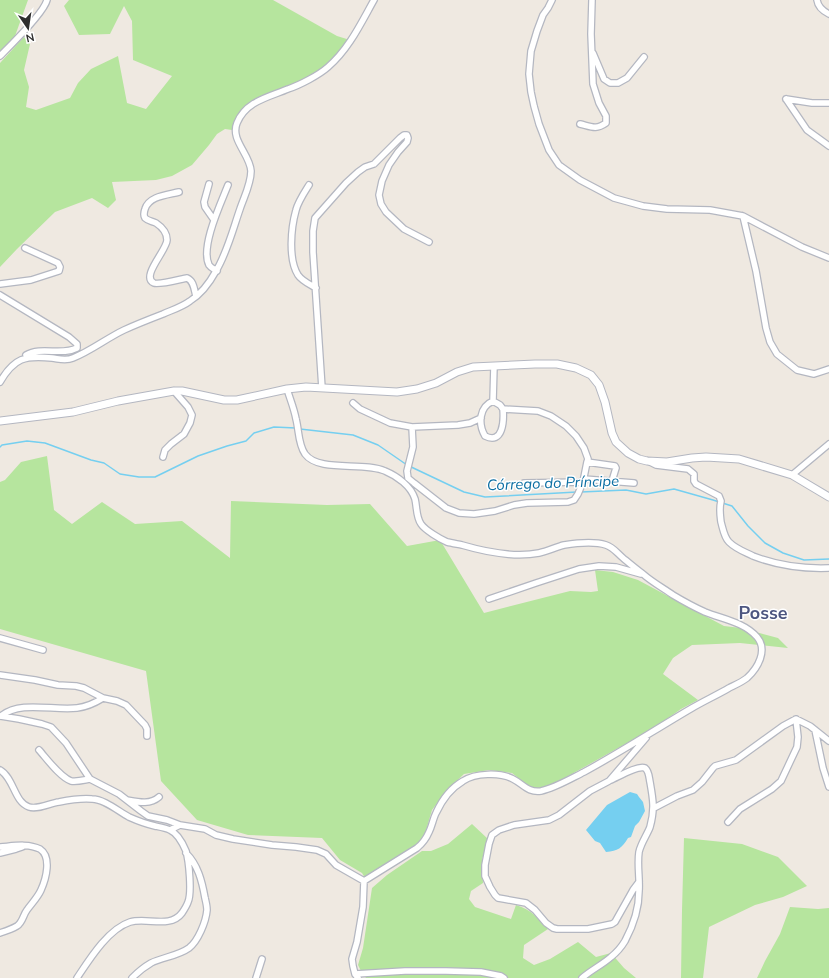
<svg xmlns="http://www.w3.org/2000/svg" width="829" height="978" font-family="'Nunito Sans',sans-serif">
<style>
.green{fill:#b6e59e}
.water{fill:#75cff0}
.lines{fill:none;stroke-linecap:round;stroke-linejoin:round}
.stream{stroke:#75cff0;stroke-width:1.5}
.minor-casing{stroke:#b4b7c1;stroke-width:8}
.tertiary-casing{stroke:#b4b7c1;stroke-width:9}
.minor{stroke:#fff;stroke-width:5.5}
.tertiary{stroke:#fff;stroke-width:7}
.labels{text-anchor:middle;stroke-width:3;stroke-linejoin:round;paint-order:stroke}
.water-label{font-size:15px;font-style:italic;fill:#0d6fa3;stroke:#fff}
.district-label{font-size:18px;font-weight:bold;fill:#4d5680;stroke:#fff}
</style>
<rect width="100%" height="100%" fill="#efe9e1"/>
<path class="green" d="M 0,0 L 28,0 L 15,36 L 0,51 Z
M 69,0 L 273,0 L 337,36 L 350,40 L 316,75 L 283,91 L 261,96 L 248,104 L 237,116 L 232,130 L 225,129 L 217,134 L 209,145 L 192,165 L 172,176 L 156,180 L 112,182 L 116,200 L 108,208 L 92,198 L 55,212 L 17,249 L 0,267 L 0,63 L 24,37 L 30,44 L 24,70 L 29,87 L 26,107 L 36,110 L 70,98 L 78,83 L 91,69 L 118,56 L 127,103 L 146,109 L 172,76 L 133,60 L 132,21 L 124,6 L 110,34 L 79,35 L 64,6 Z
M 47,456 L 54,510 L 72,524 L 102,502 L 135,524 L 182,521 L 230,558 L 231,501 L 327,505 L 370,504 L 407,546 L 440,540 L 484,613 L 570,591 L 591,592 L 598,591 L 595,570 L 613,572 L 638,580 L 724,626 L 741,628 L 778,638 L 788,648 L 740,643 L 692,645 L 673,658 L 663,674 L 698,700 L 681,709 L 654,728 L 545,789 L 532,789 L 512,773 L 489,770 L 464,774 L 447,790 L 432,810 L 425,834 L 416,847 L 365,878 L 362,873 L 340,860 L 322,838 L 248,835 L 197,820 L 161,781 L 146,671 L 0,629 L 0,482 L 5,480 L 21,462 Z
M 472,824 L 488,839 L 482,860 L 483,883 L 471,891 L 469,899 L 475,907 L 511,919 L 516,905 C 532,910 537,917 548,929 L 524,945 L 523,958 L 534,965 L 550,959 L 578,942 L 596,957 L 611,953 L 624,968 L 636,978 L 366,978 L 362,973 L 358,965 L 363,948 L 372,888 L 387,875 L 422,851 L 431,851 L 448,844 Z
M 684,838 L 742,844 L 778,857 L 807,886 L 783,897 L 755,905 L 709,927 L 703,978 L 681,978 L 682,910 Z
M 790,907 L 818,909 L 829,908 L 829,978 L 757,978 L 765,961 L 780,934 Z"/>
<path class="water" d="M 630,792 L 637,794 L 639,797 L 643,802 L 645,811 L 639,822 L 635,826 L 631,837 L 628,838 C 622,848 618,851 606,852 L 600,843 L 595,841 L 586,830 L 607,805 Z"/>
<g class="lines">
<path class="stream" d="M 300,429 L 353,435 L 378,445 L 407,465 L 464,492 L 485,497 L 577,492
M 0,447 L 2,445 L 27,441 L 45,443 L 91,460 L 104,463 L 120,474 L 139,477 L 155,477 L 198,456 L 227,446 L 246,441 L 254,433 L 274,427 L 296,428
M 581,492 L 626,490 L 646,494 L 674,489 L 713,500 L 732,506 L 748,526 L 765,543 L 783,553 L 804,560 L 829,559"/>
<g class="minor-casing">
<path id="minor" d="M 552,0 L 548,8 L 543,15 L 537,31 L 531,51 L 529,74 L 531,92 L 534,106 L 539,124 L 549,150 L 559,165 L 580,180 L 614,198 L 643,206 L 667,209 L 710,210 L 743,216 L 756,271 L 766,328 L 770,342 L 777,354 L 797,370 L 814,374 L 829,369
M 817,0 C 818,7 823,11 829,14
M 593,53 L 604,79 L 610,83 L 618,83 L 627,78 L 644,57
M 0,56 C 11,45 44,13 47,0
M 786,99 L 807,130 L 829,146
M 786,99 L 812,103 L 829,103
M 580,124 C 592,127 596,130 606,123 L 606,116 L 599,103 L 593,84 L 591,34 L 592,0
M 209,184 L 204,202 L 205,207 L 214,220
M 309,185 C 304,193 298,202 296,210 C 291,228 288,259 298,275 C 302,281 309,284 316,288
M 179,192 C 167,195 149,196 145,209 C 144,212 143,215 145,218 C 148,221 152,221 156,223 C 162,227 167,232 167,240 C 167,250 140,277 154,283 C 159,285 181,279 187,278 C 194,281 194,289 196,296
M 743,216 L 802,247 L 829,258
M 217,271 C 214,269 211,268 209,265 C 200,247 221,203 228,185
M 0,284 L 31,280 L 59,271 L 60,267 L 58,263 L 25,248
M 0,295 L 69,337 L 77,344 L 77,348 C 62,356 41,346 26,355
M 0,382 C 14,358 25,355 52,358 C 60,359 66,361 73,358 C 91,351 107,338 124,330 C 137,324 150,319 163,314 C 172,310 182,307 190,301 C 201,294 210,282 216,271 C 227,253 233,229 240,209 C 244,197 251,184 251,171 C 250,154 230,140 237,123 C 246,101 269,97 288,89 C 300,85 319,75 328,67 C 349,49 361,23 374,0
M 322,388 L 313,252 L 313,231 L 315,218 L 346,183 L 358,172 L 365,167 L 374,164 L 400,138 L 404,135 L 407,135 L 408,138 L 407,142 L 398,152 L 389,165 L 382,181 L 379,195 L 381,204 L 386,212 L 404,229 L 429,242
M 287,389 C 290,399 294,408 296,419 C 299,430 298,444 305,454 C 319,473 364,461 385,471 C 397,476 411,486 415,499 C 417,507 416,517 421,524 C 425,530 440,539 447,542 C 451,543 457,544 462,545 C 486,552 514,558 539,553 C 548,551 556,547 564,545 C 577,543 593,541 606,545 C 613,547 617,553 623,558 C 629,563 636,569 643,574 C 652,582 663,588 673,595 C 683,601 694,607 705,612 C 722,619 744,622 757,637 C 768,650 758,668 747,678 C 742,682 735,685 729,688 C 717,695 704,701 692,708 C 656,729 621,752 584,772 C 570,779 555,788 541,791 C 528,793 523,784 513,779 C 500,772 475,773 463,781 C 451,788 442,800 436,813 C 433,819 432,826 429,832 C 426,839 422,844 417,848 L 364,881
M 493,401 C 479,407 478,424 485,436 C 503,445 504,421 503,409
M 353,403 L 360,409 L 390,423 L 412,427 L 458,425 L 470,423 L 481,418
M 412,427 L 413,447 L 407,471 L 408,478 L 414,483 L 446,508 L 459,513 L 474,514 L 495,511 L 514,505 L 527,503 L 568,502 L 574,500 L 578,494 L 583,482 L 587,462 L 588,459 L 584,448 L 576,436 L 566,426 L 551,416 L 538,411 L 503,409 L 500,405 L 493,401 L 494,366
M 163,457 L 165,450 L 171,444 L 184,434 L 190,423 L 192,415 L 188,407 L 174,391
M 648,461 L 656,465 L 688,469 L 694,474 L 694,481 L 696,484 L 719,496 L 721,501 C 719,509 720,514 721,522 C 723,529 724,537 729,542 C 736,549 745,552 753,556 C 779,566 802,569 829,568
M 587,462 L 615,466 L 616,468 L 612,481
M 792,475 L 829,444
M 584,479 L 634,483
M 524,483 L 583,482
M 489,599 L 536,583 L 579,569 L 599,566 L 616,567 L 641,574
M 0,638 L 43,650
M 0,675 L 35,680 L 58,685 L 76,686 L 84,688 L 103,698 C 95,703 86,707 77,708 C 53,711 21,700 1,716
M 103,698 L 117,701 L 126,705 L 145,725 L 147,729 L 147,736
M 0,716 L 19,719 L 42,724 L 51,727 L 66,743 L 90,779 L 119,794 L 141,811 L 148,816 L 167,820 L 180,825
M 815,730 L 823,768 L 829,787
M 39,750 C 47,759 60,777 71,781 C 77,782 84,780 90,779
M 0,770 C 14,778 14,802 29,807 C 38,810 50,803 59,802 C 69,800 81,798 92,799 C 104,799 118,811 129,817 C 138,821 146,824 155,826 C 160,827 166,828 170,830 C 177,833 183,844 186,851 C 189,861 192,893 188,902 C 187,905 184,910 182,913 C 170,929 147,917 130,922 C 108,929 89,960 77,978
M 127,800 C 138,802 150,805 159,797
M 654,808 L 677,796 L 693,790 L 702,782 L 713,768 L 715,766 L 736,760 L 783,726 L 796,719 L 810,726 L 829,741
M 728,822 L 740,809 L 772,789 L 781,781 L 797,747 L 798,737 L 796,719
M 170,830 L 180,825 L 205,829 L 216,835 L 233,839 L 272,845 L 296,847 L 317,850 L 326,854 L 336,865 L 364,881 L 363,907 L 357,942 L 352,959 L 353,966 L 355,974 L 358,978
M 0,847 C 13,846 28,843 40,849 C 52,857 46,879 41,890 C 38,897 32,903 27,910 C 23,915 23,922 17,926 C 12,929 6,931 0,933
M 0,853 L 16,849 L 22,847
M 639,882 L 633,890 L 615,922 L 612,924 L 588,929 L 557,929 L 553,928 L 546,923 L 535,910 L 526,903 L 504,899 L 498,898 L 495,895 L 490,887 L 485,876 L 485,865 L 489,844 L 492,835 L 499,830 L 514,825 L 549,820 L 559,815 L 590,791 L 609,781 L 646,738
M 355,974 L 405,971 L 446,971 L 481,972 L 501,976 L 504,978
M 132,978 C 138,972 144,967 151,963 C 163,957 178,956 189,948 C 198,941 206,922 207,910 C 207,906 206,902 205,898 C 202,881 198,865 186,853
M 256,978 L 262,959
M 582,978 C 591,970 602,965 611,957 C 616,953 622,946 625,941 C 633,926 639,908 639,891 C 640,878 637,865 639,852 C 641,843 647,835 650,827 C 655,809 653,799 650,782 C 649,777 649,771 645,768 C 638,765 618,777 611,780"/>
</g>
<g class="tertiary-casing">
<path id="tertiary" d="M 0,421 L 73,412 L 118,401 L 174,391 L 182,391 L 224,400 L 237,400 L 287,389 L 306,387 L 397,392 L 417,389 L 436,383 L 457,372 L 473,367 L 535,364 L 557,364 L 576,368 L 591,375 L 599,385 L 605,402 L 612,433 L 616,442 L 628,453 L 639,459 L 647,461 L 667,462 L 692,458 L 706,457 L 739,459 L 792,475 L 829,497"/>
</g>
<use href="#minor" class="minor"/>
<use href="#tertiary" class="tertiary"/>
</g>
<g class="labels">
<g class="water-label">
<text transform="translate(553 483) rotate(-2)" y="5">Córrego do Príncipe</text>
</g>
<g class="district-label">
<text x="763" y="619">Posse</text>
</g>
</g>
<g transform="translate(28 28) rotate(167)" stroke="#ffffff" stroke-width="3" paint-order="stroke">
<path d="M0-3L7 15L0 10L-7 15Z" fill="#2e2e2e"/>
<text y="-6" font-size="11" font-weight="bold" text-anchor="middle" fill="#2e2e2e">N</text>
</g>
</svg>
